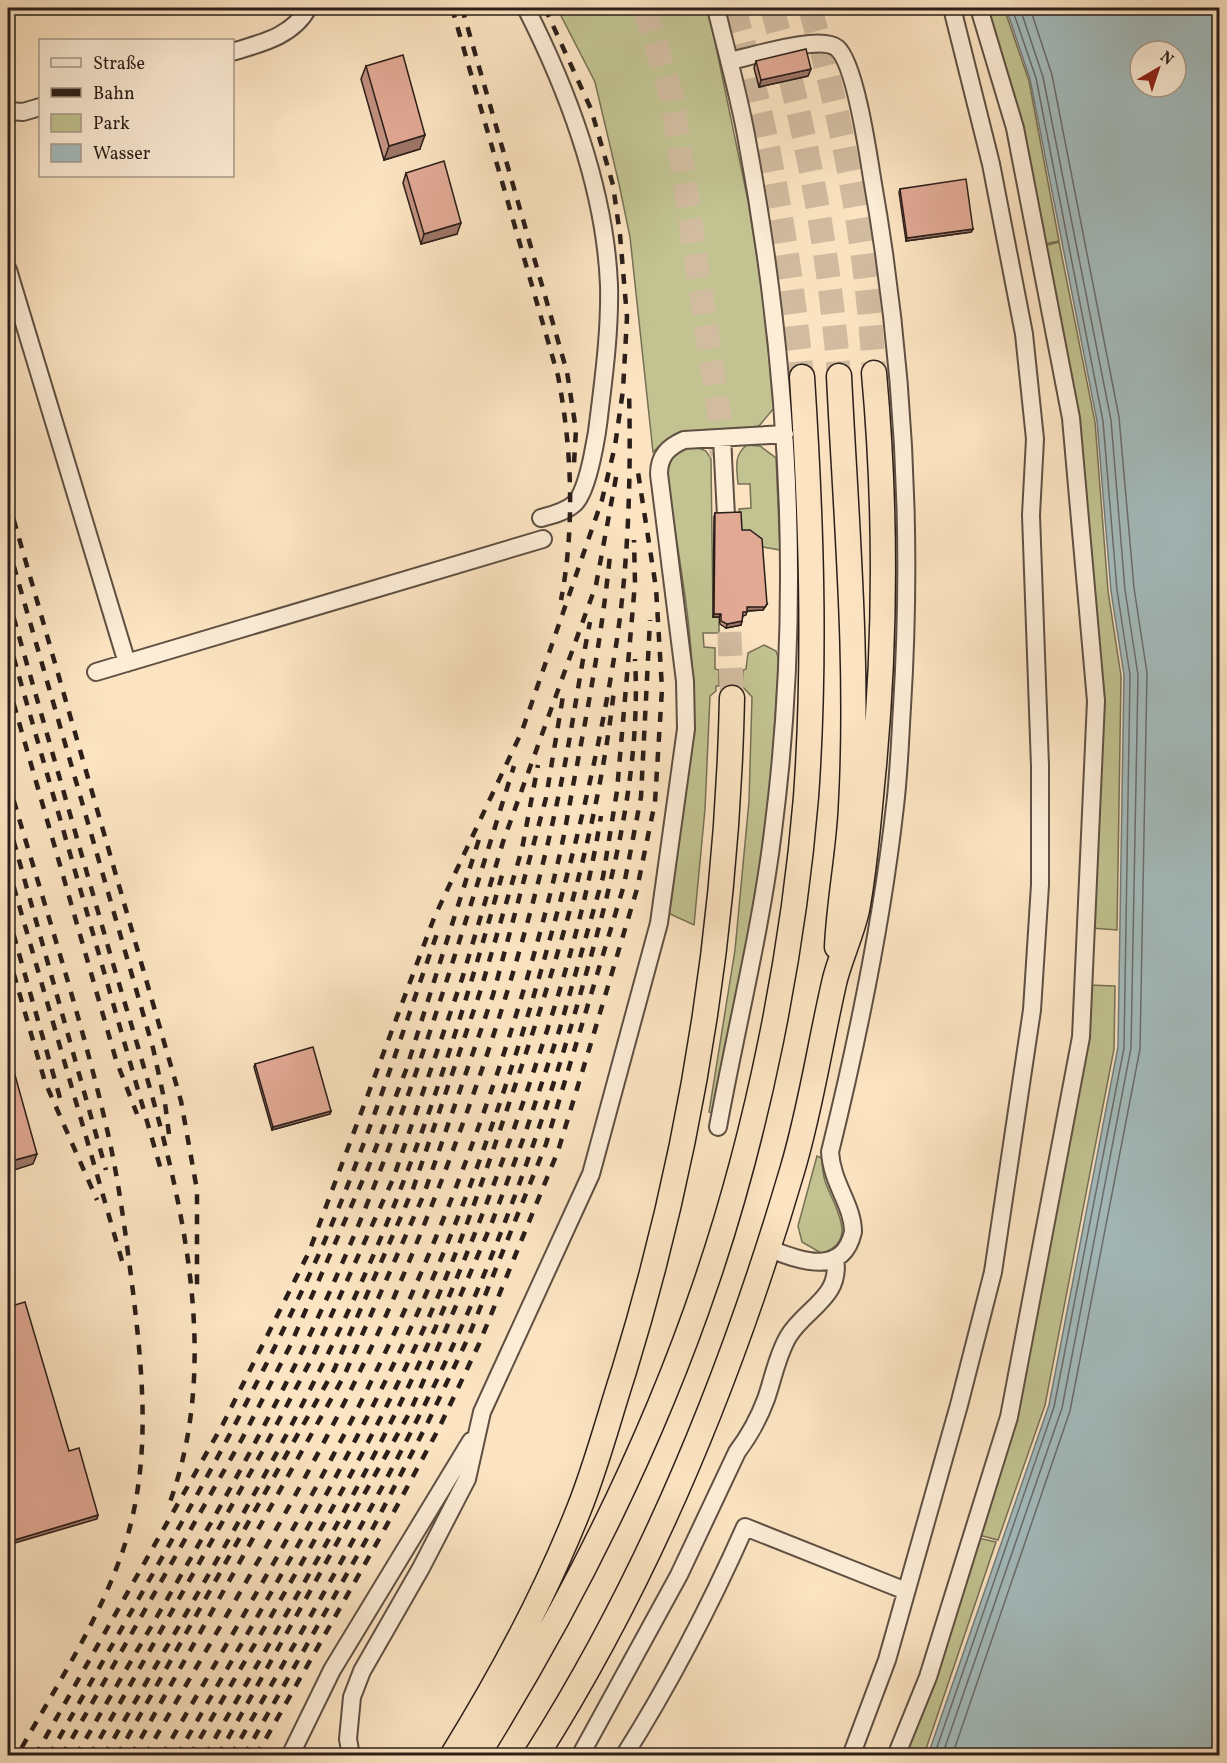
<svg xmlns="http://www.w3.org/2000/svg" width="1227" height="1763" font-family="Vollkorn,serif">
<style>
.green{fill:#c2c391;stroke:#767055;stroke-width:1.5}
.water{fill:#a4bcbe;stroke:#747d7c;stroke-width:1.5;fill-rule:evenodd}
.lines{fill:none;stroke-linecap:round;stroke-linejoin:round}
.shore{stroke:#686d6c;stroke-width:1.5}
.highway-tunnel{stroke:#d2bca0;stroke-width:24;stroke-dasharray:24 12;stroke-linecap:butt}
.minor-casing{stroke:#5f5043;stroke-width:20}
.highway-casing{stroke:#2b1e19;stroke-width:27}
.minor{stroke:#fdedd7;stroke-width:16}
.highway{stroke:#fce4c2;stroke-width:24}
.rail{stroke:#2b1e19;stroke-width:4.5;stroke-dasharray:10 10;stroke-linecap:butt}
.wall{fill:#c29180;stroke:#2b1e19;stroke-width:1.5}
.shaded-wall{fill:#9e7668;stroke:#2b1e19;stroke-width:1.5}
.building{fill:#e2a995;stroke:#2b1e19;stroke-width:1.5}
</style>
<rect width="100%" height="100%" fill="#fce4c2"/>
<filter id="stains"><feTurbulence type="fractalNoise" baseFrequency=".00333" numOctaves="4"/><feColorMatrix values="0 0 0 0 .2 0 0 0 0 .09 0 0 0 0 .02 0 0 0 .5 -.17"/></filter>
<radialGradient id="worn" r=".72"><stop offset=".6" stop-color="#630" stop-opacity="0"/><stop offset="1" stop-color="#630" stop-opacity=".3"/></radialGradient>
<path class="green" d="M 557,8 L 708,8 L 748,201 L 763,295 L 774,408 L 759,426 C 719,436 684,419 653,452 L 630,237 L 619,184 L 595,82 Z
M 981,8 L 1004,8 L 1029,81 L 1059,241 L 1039,245 Z
M 1059,242 L 1095,422 L 1108,591 L 1121,676 L 1117,930 L 1091,928 L 1100,702 L 1041,247 Z
M 747,445 L 760,446 L 776,458 L 780,550 L 763,547 L 741,533 L 739,509 L 751,508 L 750,484 L 738,484 C 737,469 733,455 747,445 Z
M 696,447 L 706,451 L 711,459 L 713,617 L 719,617 L 719,633 L 703,633 L 704,647 L 715,648 L 715,669 L 719,670 L 719,686 L 716,686 L 716,691 L 710,696 L 705,809 L 694,925 L 668,913 C 678,844 692,774 693,704 C 694,628 677,551 667,476 C 669,457 677,449 696,447 Z
M 764,645 L 776,651 L 779,660 L 770,795 L 748,944 L 715,1114 L 709,1112 L 735,950 L 749,801 L 752,697 L 742,686 L 743,670 L 746,669 L 748,653 Z
M 1087,985 L 1115,986 L 1114,1049 L 1045,1405 L 998,1540 L 975,1534 L 1013,1414 Z
M 817,1156 L 822,1158 C 822,1166 823,1174 825,1181 C 833,1205 861,1242 821,1253 L 802,1242 L 798,1226 Z
M 974,1537 L 996,1542 L 924,1755 L 901,1756 Z"/>
<path class="water" d="M 1006,8 L 1219,8 L 1219,1755 L 928,1755 L 1049,1405 L 1118,1047 L 1124,675 L 1111,591 L 1097,421 L 1030,79 ZM 1140,51 L 1176,51 L 1176,87 L 1140,87 Z"/>
<g class="lines">
<path class="shore" d="M 934,1756 L 1054,1407 L 1124,1048 L 1130,675 L 1117,590 L 1103,421 L 1036,78 L 1012,8
M 942,1756 L 1062,1408 L 1131,1048 L 1138,675 L 1125,590 L 1111,420 L 1043,77 L 1020,8
M 952,1756 L 1070,1411 L 1140,1049 L 1147,673 L 1134,588 L 1119,417 L 1052,75 L 1030,8"/>
<path class="highway-tunnel" d="M 645,8 L 672,98 L 719,414 L 722,463
M 734,8 C 768,129 790,251 802,377
M 772,8 C 806,129 829,250 839,376
M 810,8 C 844,127 867,249 874,373
M 728,596 L 732,698"/>
<g class="minor-casing">
<path id="minor" d="M 526,8 C 569,93 605,189 609,285 C 610,326 605,368 600,408 C 598,429 589,491 574,504 C 565,512 552,515 541,518
M 716,8 C 726,50 738,92 746,135 C 789,364 803,599 773,831 C 761,930 736,1028 718,1127
M 232,52 C 262,43 293,36 308,8
M 729,61 C 751,57 820,34 837,48 C 855,63 868,153 872,178 C 903,353 913,530 902,707 C 900,740 899,773 895,806 C 882,922 858,1038 830,1152 C 832,1184 853,1205 853,1232 C 842,1279 797,1259 767,1248
M 8,111 L 23,112 L 40,107
M 8,270 L 127,663
M 722,438 L 726,516
M 96,672 L 543,539
M 290,1756 L 332,1670 L 471,1441
M 351,1756 L 348,1739 L 352,1697 L 362,1671 L 421,1568 L 467,1479 L 482,1412 L 591,1174 L 659,923 L 686,729 L 685,681 L 659,474 C 659,456 668,447 684,440 L 785,434
M 580,1756 L 679,1575 L 737,1452 C 749,1436 759,1418 766,1399 C 773,1379 777,1356 788,1337 C 805,1308 842,1298 835,1258
M 624,1756 C 670,1683 710,1606 745,1527 L 906,1591
M 851,1756 L 887,1660 L 959,1405 L 993,1272 L 1032,1010 L 1040,885 L 1040,766 L 1031,515 L 1035,439 L 1024,334 L 991,164 L 952,8
M 896,1756 L 928,1677 L 1009,1417 L 1081,1037 L 1096,701 L 1071,418 L 1015,128 L 979,8"/>
</g>
<g class="highway-casing">
<path id="highway" d="M 837,947 C 839,900 849,854 851,807 C 859,664 846,519 839,376
M 452,1756 C 501,1677 545,1595 579,1509 C 597,1464 609,1417 624,1371 C 691,1153 727,926 732,698
M 477,1756 C 570,1606 651,1446 707,1280 C 758,1130 793,955 806,797 C 816,657 811,516 802,377
M 536,1756 C 651,1575 732,1375 792,1171 C 811,1108 820,1043 835,979 C 841,956 852,933 857,910 C 866,862 869,813 874,765 C 886,634 886,505 874,373"/>
</g>
<use href="#minor" class="minor"/>
<use href="#highway" class="highway"/>
<path class="rail" d="M 452,8 L 558,376 C 572,448 575,528 561,600
M 462,8 L 567,372 L 576,430 L 574,463
M 8,500 L 181,1101 L 197,1190 L 197,1290
M 8,546 L 153,1048 L 165,1103 L 170,1142
M 8,598 C 41,713 74,828 107,943 C 158,1119 237,1330 167,1510
M 8,638 L 161,1170
M 8,684 L 116,1060 L 137,1114
M 8,781 C 41,895 79,1009 106,1125 C 119,1180 126,1237 133,1292 C 143,1376 151,1459 126,1541 C 102,1617 56,1686 17,1756
M 8,821 L 106,1170
M 8,867 L 122,1261
M 8,915 L 62,1105
M 8,954 L 45,1082 L 97,1200
M 35,1756 L 223,1424 L 309,1252 L 434,918 L 522,731 L 602,500 L 615,446 L 623,390 L 627,317 L 620,235 L 613,185 L 591,109 L 545,8
M 49,1756 C 142,1591 240,1429 318,1256 C 366,1149 400,1038 439,928
M 62,1756 L 242,1439 L 290,1346 L 368,1168 L 406,1070 L 480,836
M 76,1756 C 168,1595 268,1436 341,1266 C 412,1104 461,935 514,766
M 90,1756 L 262,1452 L 312,1358 L 393,1179 L 462,979 L 503,842 L 596,585 L 617,472
M 104,1756 C 193,1599 289,1445 362,1281 C 422,1148 465,1008 504,868
M 117,1756 L 334,1370 L 413,1189 L 481,989 L 522,849 L 538,765
M 131,1756 L 344,1376 L 424,1194 L 493,995 L 546,798 L 563,696
M 145,1756 C 231,1605 326,1455 395,1295 C 466,1128 527,953 563,774 C 573,723 580,672 590,622
M 162,1756 C 247,1607 338,1461 407,1305 C 470,1163 522,1013 558,862 C 566,829 571,794 578,760 C 591,692 603,625 610,555
M 177,1756 C 260,1610 349,1465 418,1312 C 470,1196 512,1075 546,953 C 575,850 601,745 617,639 C 629,557 631,473 629,390
M 190,1756 C 273,1611 361,1469 429,1317 C 463,1241 489,1162 516,1083 C 559,955 599,825 614,690
M 205,1756 C 271,1639 341,1524 400,1404 C 455,1291 500,1174 539,1055 C 565,977 588,897 601,816
M 218,1756 L 410,1412 L 491,1225 L 525,1134 L 560,1028 L 603,877 L 617,791 L 635,583 L 634,540
M 231,1756 C 294,1644 360,1533 418,1418 C 490,1277 544,1126 586,974 C 615,872 641,767 635,659
M 244,1756 L 374,1526 L 428,1422 L 468,1338 L 546,1144 L 624,885 L 641,797 L 650,620
M 256,1756 L 383,1532 L 439,1428 L 479,1344 L 558,1151 L 591,1043 L 637,889 L 655,802 L 662,689 L 660,655 L 656,588 L 637,466"/>
</g>
<path class="wall" d="M 756,61 L 808,76 L 759,87 L 754,68 Z
M 366,66 L 420,149 L 384,160 L 361,79 Z
M 406,173 L 457,234 L 421,244 L 403,183 Z
M 900,189 L 973,229 L 971,232 L 906,241 L 899,192 Z
M 715,513 L 742,530 L 767,604 L 763,610 L 747,611 L 746,615 L 743,616 L 741,625 L 726,628 L 720,624 L 719,617 L 713,617 L 714,517 Z
M 255,1064 L 331,1111 L 330,1114 L 272,1130 L 254,1067 Z"/>
<path class="shaded-wall" d="M 811,69 L 808,76 L 759,87 L 761,80 Z
M 425,135 L 420,149 L 384,160 L 389,146 Z
M 461,223 L 457,234 L 421,244 L 424,234 Z
M 973,229 L 971,232 L 906,241 L 907,238 Z
M 767,604 L 763,610 L 746,611 L 747,607 Z
M 714,614 L 721,614 L 719,617 L 713,617 Z
M 742,621 L 741,625 L 726,628 L 727,624 Z
M 331,1111 L 330,1114 L 272,1130 L 273,1127 Z
M 37,1154 L 33,1164 L 8,1172 L 8,1162 Z
M 98,1515 L 97,1519 L 8,1545 L 8,1542 Z"/>
<path class="building" d="M 806,49 L 811,69 L 761,80 L 756,61 Z
M 403,55 L 425,135 L 389,146 L 366,66 Z
M 444,161 L 461,223 L 424,234 L 406,173 Z
M 966,179 L 973,229 L 907,238 L 900,189 Z
M 741,512 L 742,530 L 750,530 L 762,539 L 767,604 L 765,607 L 747,607 L 747,612 L 743,612 L 742,621 L 727,624 L 721,621 L 721,614 L 714,614 L 715,513 Z
M 313,1047 L 331,1111 L 273,1127 L 255,1064 Z
M 13,1068 L 37,1154 L 8,1162 L 8,1070 Z
M 25,1302 L 69,1451 L 79,1448 L 98,1515 L 8,1542 L 8,1307 Z"/>
<rect width="1227" height="1763" fill="none" stroke="#fce4c2" stroke-width="30"/>
<rect x="9" y="9" width="1209" height="1745" fill="none" stroke="#2b1e19" stroke-width="3"/>
<rect x="15" y="15" width="1197" height="1733" fill="none" stroke="#2b1e19" stroke-width="1.5"/>
<rect x="39" y="39" width="195" height="138" fill="#fdedd7" stroke="#a99a8b" stroke-width="1.5"/>
<rect x="51" y="58" width="30" height="9" fill="#fdedd7" stroke="#a99a8b" stroke-width="1.5"/>
<text x="93" y="69" font-size="18" fill="#2b1e19">Straße</text>
<rect x="51" y="88" width="30" height="9" fill="#2b1e19" stroke="#a99a8b" stroke-width="1.5"/>
<text x="93" y="99" font-size="18" fill="#2b1e19">Bahn</text>
<rect x="51" y="114" width="30" height="18" fill="#c2c391" stroke="#a99a8b" stroke-width="1.5"/>
<text x="93" y="129" font-size="18" fill="#2b1e19">Park</text>
<rect x="51" y="144" width="30" height="18" fill="#a4bcbe" stroke="#a99a8b" stroke-width="1.5"/>
<text x="93" y="159" font-size="18" fill="#2b1e19">Wasser</text>
<g transform="translate(1158 69) rotate(39)"><circle r="28" fill="#fdedd7" stroke="#a99a8b" stroke-width="1.5"/>
<path d="M0-4.5L10 22L0 15L-10 22Z" fill="#8f2418"/>
<text y="-9" font-size="16" font-weight="bold" text-anchor="middle" fill="#2b1e19">N</text>
</g>
<rect width="100%" height="100%" filter="url(#stains)"/>
<rect width="100%" height="100%" fill="url(#worn)"/>
</svg>
